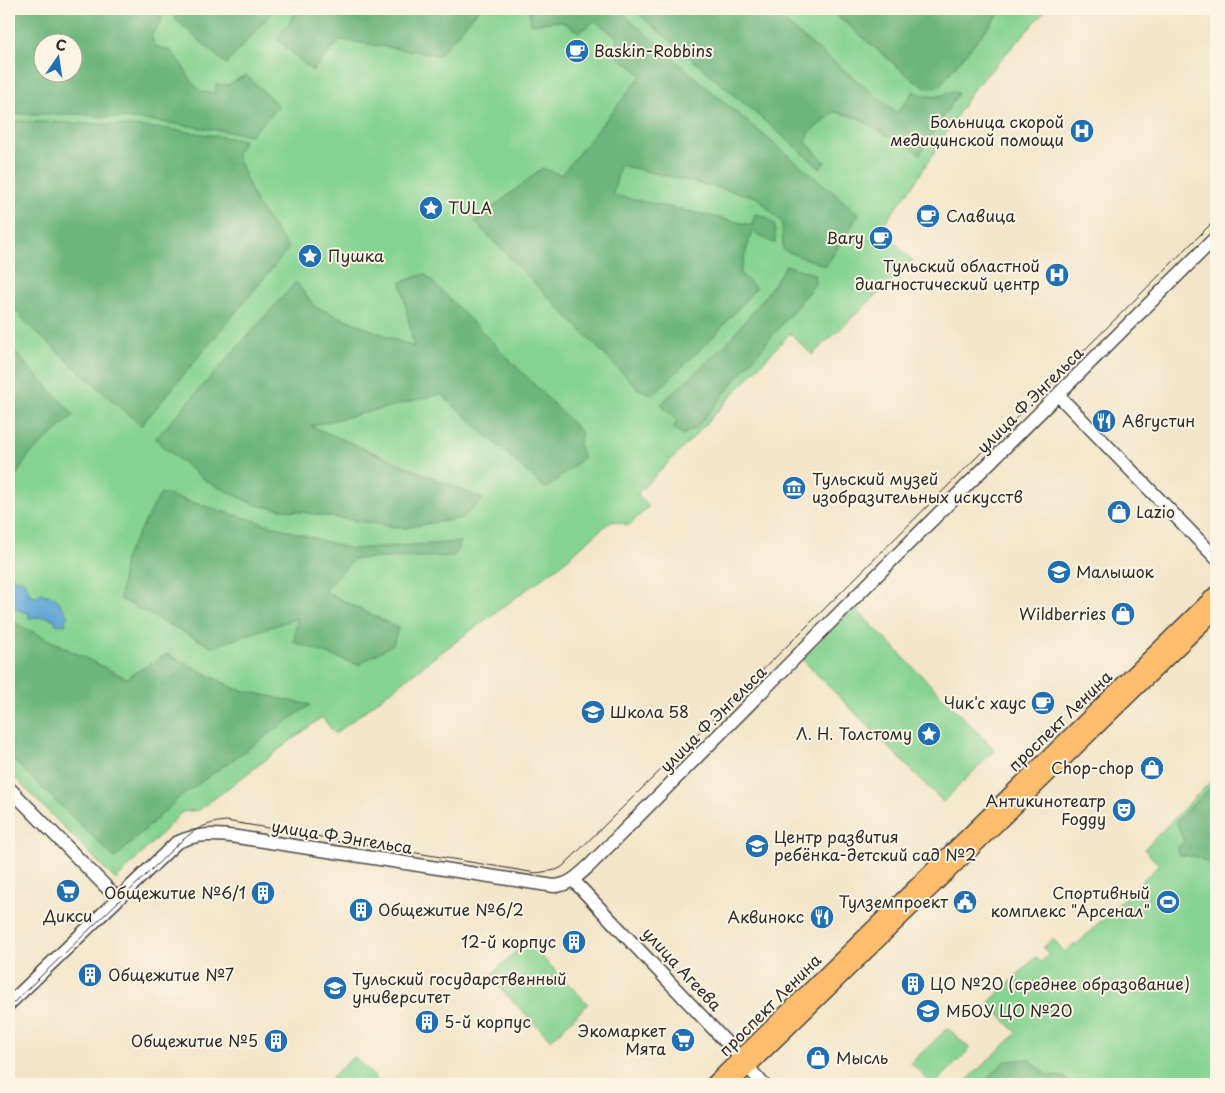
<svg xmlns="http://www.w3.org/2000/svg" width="1225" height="1093" font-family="'Playpen Sans',sans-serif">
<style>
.green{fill:#85d391;stroke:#587f5e;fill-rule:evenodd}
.forest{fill:#6cb57b;stroke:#4c7053;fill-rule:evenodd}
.water{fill:#5ea6d5;stroke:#446880}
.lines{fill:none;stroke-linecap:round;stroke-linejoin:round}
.minor-casing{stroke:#494743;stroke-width:15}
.major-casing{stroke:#494743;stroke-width:18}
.minor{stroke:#fff;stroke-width:12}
.major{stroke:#fcbd6e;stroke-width:15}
.tram{stroke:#2b2b2b;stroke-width:1}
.labels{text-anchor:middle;stroke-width:4;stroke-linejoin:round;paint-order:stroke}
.poi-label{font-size:16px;fill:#2b2b2b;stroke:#fcf5e5;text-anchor:start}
.street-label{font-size:16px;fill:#2b2b2b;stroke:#fcf5e5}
</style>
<rect width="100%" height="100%" fill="#fcf5e5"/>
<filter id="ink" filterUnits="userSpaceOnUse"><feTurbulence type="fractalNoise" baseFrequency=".02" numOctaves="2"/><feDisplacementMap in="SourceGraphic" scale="10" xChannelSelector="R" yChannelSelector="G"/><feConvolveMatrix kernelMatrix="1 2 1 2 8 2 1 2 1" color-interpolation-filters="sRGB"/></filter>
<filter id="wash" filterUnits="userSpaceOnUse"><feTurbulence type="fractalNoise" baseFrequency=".0096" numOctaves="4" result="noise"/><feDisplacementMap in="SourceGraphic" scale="20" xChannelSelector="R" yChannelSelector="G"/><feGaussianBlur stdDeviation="1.12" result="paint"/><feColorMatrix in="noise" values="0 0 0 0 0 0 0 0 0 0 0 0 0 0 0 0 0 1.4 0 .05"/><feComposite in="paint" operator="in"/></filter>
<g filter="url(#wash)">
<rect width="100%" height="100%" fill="#f3e5c9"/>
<path class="green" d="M 9,9 L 1047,9 L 972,91 L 914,184 L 880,229 L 913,261 L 812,355 L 790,333 L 686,445 L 639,492 L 638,495 L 649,506 L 629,525 L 611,521 L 560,565 L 424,665 L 335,734 L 322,717 L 199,810 L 182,812 L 116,880 L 9,772 ZM 42,42 L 72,42 L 72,72 L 42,72 Z
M 854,607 L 995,750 L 943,802 L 802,659 Z
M 1216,776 L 1216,1084 L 963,1084 L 1017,1033 L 988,1003 L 1036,957 L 1041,962 L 1049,954 L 1043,948 L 1053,939 L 1065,952 L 1074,944 L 1076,945 L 1159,865 L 1144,849 Z
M 526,941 L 588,1004 L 551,1040 L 489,977 Z
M 948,1028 L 970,1049 L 935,1084 L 932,1084 L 911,1063 Z
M 354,1056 L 381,1084 L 325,1084 Z"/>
<path class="forest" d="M 9,9 L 162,9 L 161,23 L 151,36 L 155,46 L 171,51 L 182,65 L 192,82 L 202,92 L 216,93 L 216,84 L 228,85 L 246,75 L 279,106 L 251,135 L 154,121 L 77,114 L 9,114 ZM 42,42 L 72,42 L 72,72 L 42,72 Z
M 182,9 L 265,9 L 271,14 L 226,64 L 174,18 Z
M 299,9 L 479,9 L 439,55 L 341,40 L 312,71 L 277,39 Z
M 529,9 L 618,9 L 707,88 L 859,214 L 826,266 L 783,250 L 782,223 L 757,197 L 620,165 L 613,195 L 752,225 L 755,214 L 766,217 L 775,225 L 775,244 L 752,231 L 740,273 L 756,288 L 715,335 L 653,395 L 637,388 L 475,222 L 542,168 L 561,175 L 642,75 L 615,54 L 618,38 L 595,21 L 579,32 L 561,21 L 531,24 Z
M 633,9 L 768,9 L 897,113 L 914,91 C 929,98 937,99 952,91 L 958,93 L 920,154 L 900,140 L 886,135 L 858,118 L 835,112 L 810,132 L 806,142 L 825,162 L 820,168 Z
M 829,9 L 1003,9 L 939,86 L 929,88 L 914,81 Z
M 16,121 L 101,124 L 169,129 L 244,140 L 236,154 L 257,205 L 289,248 L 141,426 L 28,325 L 9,301 L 9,122 Z
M 786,265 L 814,274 L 815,284 L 697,427 L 683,435 L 673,428 L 677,421 L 661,404 L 726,344 L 764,298 Z
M 425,274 L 582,433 L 579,444 L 583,458 L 546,489 L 441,394 L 311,426 L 483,499 L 462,518 L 403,528 L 255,505 L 206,481 L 161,445 L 156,438 L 296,282 L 315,307 L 414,347 L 401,282 Z
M 9,346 L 74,415 L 29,455 L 9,487 Z
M 161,493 L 351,549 L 461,542 L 454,556 L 354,559 L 324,591 L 398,628 L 393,644 L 358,665 L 294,642 L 297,618 L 212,647 L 120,599 L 125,557 Z
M 9,620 L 126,678 L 167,654 L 236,689 L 310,705 L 180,797 L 115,858 L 9,756 Z
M 1215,783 L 1216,784 L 1216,871 C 1203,858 1198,856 1179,855 L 1176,849 L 1184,842 L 1176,821 Z
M 1029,1059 L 1048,1076 L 1065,1077 L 1069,1084 L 982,1084 L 1005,1061 Z"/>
<path class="water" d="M 9,573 L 12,574 L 13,579 L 17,580 L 19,578 L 26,584 L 29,593 L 36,597 L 41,593 C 45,595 48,595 53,596 C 59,599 63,610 68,616 L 65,620 L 66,625 L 56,624 L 55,620 L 46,617 L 29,618 L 29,613 C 19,611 15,609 9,602 Z"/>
</g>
<g filter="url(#ink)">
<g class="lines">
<g class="minor-casing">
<path id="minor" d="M 1058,395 L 1216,558
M 9,788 L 118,899
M 573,880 L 741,1058
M 9,1004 L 176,843 C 196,833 216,834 237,837 L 554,886 C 570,885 579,875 590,865 L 901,551 L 1216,237
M 748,1067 L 763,1084"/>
</g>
<g class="major-casing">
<path id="major" d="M 714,1084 L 1216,594
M 730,1084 L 1216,610"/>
</g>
<use href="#minor" class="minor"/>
<use href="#major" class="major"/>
<path class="tram" d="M 9,1007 L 175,847 C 192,831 203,823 226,821 L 536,873 L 556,870 L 562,867 L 791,642 L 1216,219"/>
</g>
</g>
<defs>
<g id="cafe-disc" transform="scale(1.25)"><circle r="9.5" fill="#1f6fb2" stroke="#fcf5e5"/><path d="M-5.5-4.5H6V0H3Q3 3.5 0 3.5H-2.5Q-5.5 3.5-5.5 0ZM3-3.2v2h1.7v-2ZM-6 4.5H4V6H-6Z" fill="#fff"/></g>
<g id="hospital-disc" transform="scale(1.25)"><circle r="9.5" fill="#1f6fb2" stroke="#fcf5e5"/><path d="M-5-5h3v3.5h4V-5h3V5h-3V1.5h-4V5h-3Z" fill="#fff"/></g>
<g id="sight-disc" transform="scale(1.25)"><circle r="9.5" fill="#1f6fb2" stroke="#fcf5e5"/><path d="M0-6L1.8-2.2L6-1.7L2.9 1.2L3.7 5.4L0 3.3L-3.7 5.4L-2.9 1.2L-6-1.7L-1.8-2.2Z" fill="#fff"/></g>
<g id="restaurant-disc" transform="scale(1.25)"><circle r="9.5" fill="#1f6fb2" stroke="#fcf5e5"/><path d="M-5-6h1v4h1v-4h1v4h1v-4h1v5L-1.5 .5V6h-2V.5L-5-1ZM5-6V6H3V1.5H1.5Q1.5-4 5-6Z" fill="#fff"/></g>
<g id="museum-disc" transform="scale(1.25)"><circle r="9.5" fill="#1f6fb2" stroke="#fcf5e5"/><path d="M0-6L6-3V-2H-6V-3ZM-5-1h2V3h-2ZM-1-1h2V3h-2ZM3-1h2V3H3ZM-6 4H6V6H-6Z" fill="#fff"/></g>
<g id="shop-disc" transform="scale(1.25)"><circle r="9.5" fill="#1f6fb2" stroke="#fcf5e5"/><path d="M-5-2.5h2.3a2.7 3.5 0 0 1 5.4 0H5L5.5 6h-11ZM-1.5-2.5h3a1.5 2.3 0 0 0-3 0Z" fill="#fff"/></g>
<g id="school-disc" transform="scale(1.25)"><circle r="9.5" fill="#1f6fb2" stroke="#fcf5e5"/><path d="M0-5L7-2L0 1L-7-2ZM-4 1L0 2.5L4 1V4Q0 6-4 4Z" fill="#fff"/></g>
<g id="theatre-disc" transform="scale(1.25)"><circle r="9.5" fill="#1f6fb2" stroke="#fcf5e5"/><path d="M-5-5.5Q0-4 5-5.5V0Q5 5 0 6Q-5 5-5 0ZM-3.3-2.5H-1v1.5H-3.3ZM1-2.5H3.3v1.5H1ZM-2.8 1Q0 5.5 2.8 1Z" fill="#fff"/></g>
<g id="supermarket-disc" transform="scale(1.25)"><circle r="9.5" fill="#1f6fb2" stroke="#fcf5e5"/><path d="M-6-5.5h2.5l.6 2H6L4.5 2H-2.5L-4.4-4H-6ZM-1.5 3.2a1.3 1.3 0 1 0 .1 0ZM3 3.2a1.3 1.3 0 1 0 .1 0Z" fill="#fff"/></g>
<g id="building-disc" transform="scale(1.25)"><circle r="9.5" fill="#1f6fb2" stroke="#fcf5e5"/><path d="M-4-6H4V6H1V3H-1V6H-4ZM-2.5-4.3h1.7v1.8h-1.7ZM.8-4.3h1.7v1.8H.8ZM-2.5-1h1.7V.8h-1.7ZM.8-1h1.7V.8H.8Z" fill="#fff"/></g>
<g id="civic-disc" transform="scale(1.25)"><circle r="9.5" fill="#1f6fb2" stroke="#fcf5e5"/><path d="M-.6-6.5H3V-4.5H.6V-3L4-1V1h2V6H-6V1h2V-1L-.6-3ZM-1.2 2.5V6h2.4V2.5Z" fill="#fff"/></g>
<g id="stadium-disc" transform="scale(1.25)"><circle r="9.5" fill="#1f6fb2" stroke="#fcf5e5"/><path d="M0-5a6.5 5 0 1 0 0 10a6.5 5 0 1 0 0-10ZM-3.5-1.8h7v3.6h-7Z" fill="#fff"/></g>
<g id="university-disc" transform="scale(1.25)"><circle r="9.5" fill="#1f6fb2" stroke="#fcf5e5"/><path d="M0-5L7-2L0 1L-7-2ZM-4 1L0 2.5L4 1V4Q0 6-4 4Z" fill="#fff"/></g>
</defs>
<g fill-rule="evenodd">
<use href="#cafe-disc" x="577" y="51"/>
<use href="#hospital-disc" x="1082" y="131"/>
<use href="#sight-disc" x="431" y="208"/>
<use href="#cafe-disc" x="928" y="216"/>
<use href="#cafe-disc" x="881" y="238"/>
<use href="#sight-disc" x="310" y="256"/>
<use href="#hospital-disc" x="1057" y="275"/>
<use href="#restaurant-disc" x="1104" y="421"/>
<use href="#museum-disc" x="794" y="488"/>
<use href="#shop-disc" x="1119" y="512"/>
<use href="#school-disc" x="1059" y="572"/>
<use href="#shop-disc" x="1123" y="614"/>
<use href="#cafe-disc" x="1043" y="703"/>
<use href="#school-disc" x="593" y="712"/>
<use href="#sight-disc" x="929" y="734"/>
<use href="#shop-disc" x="1152" y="768"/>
<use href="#theatre-disc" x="1124" y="810"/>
<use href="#school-disc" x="757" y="846"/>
<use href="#supermarket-disc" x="68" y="891"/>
<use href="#building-disc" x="263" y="893"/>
<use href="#civic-disc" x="965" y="902"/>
<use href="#stadium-disc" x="1168" y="902"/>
<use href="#building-disc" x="361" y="910"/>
<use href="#restaurant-disc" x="822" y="917"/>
<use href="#building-disc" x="574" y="942"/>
<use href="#building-disc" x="90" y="975"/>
<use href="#building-disc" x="913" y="984"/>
<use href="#university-disc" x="335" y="988"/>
<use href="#school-disc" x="928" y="1011"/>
<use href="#building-disc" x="427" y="1022"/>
<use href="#supermarket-disc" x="683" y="1040"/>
<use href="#building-disc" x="276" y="1041"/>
<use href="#shop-disc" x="818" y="1058"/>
</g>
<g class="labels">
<g class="poi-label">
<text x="594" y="57">Baskin-Robbins</text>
<text x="1064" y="128" text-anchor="end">Больница скорой<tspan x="1064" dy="18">медицинской помощи</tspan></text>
<text x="448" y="214">TULA</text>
<text x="946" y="222">Славица</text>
<text x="864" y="244" text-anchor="end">Bary</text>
<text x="328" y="262">Пушка</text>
<text x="1040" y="272" text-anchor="end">Тульский областной<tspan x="1040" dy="18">диагностический центр</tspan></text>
<text x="1122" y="427">Августин</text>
<text x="812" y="485">Тульский музей<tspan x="812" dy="18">изобразительных искусств</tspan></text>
<text x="1136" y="518">Lazio</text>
<text x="1076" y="578">Малышок</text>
<text x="1106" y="620" text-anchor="end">Wildberries</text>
<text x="1026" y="709" text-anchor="end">Чик'с хаус</text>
<text x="610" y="718">Школа 58</text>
<text x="912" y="740" text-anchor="end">Л. Н. Толстому</text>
<text x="1134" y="774" text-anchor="end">Chop-chop</text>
<text x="1106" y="807" text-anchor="end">Антикинотеатр<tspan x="1106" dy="18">Foggy</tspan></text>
<text x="774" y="843">Центр развития<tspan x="774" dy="18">ребёнка-детский сад №2</tspan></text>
<text x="246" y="899" text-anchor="end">Общежитие №6/1</text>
<text x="1150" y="899" text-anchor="end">Спортивный<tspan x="1150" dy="18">комплекс "Арсенал"</tspan></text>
<text x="948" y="908" text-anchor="end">Тулземпроект</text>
<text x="378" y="916">Общежитие №6/2</text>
<text x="68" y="922" text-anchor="middle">Дикси</text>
<text x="804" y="923" text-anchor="end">Аквинокс</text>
<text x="556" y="948" text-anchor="end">12-й корпус</text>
<text x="108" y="981">Общежитие №7</text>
<text x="352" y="985">Тульский государственный<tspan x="352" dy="18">университет</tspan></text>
<text x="930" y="990">ЦО №20 (среднее образование)</text>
<text x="946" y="1017">МБОУ ЦО №20</text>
<text x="444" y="1028">5-й корпус</text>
<text x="666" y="1037" text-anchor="end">Экомаркет<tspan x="666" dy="18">Мята</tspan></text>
<text x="258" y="1047" text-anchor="end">Общежитие №5</text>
<text x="836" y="1064">Мысль</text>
</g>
<g class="street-label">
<text transform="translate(1030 400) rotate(-45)" y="6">улица Ф.Энгельса</text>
<text transform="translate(713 719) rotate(-45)" y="6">улица Ф.Энгельса</text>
<text transform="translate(1060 721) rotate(-44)" y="6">проспект Ленина</text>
<text transform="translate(342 837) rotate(9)" y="6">улица Ф.Энгельса</text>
<text transform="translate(682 969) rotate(47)" y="6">улица Агеева</text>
<text transform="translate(770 1005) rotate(-45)" y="6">проспект Ленина</text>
</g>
</g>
<rect width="1225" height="1093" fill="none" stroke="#fcf5e5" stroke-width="30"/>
<g transform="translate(58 58) rotate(13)"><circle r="24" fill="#fcf5e5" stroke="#a8a49b"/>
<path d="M0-4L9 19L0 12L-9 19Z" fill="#1f6fb2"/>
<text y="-8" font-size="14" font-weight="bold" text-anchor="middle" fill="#2b2b2b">С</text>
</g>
</svg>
